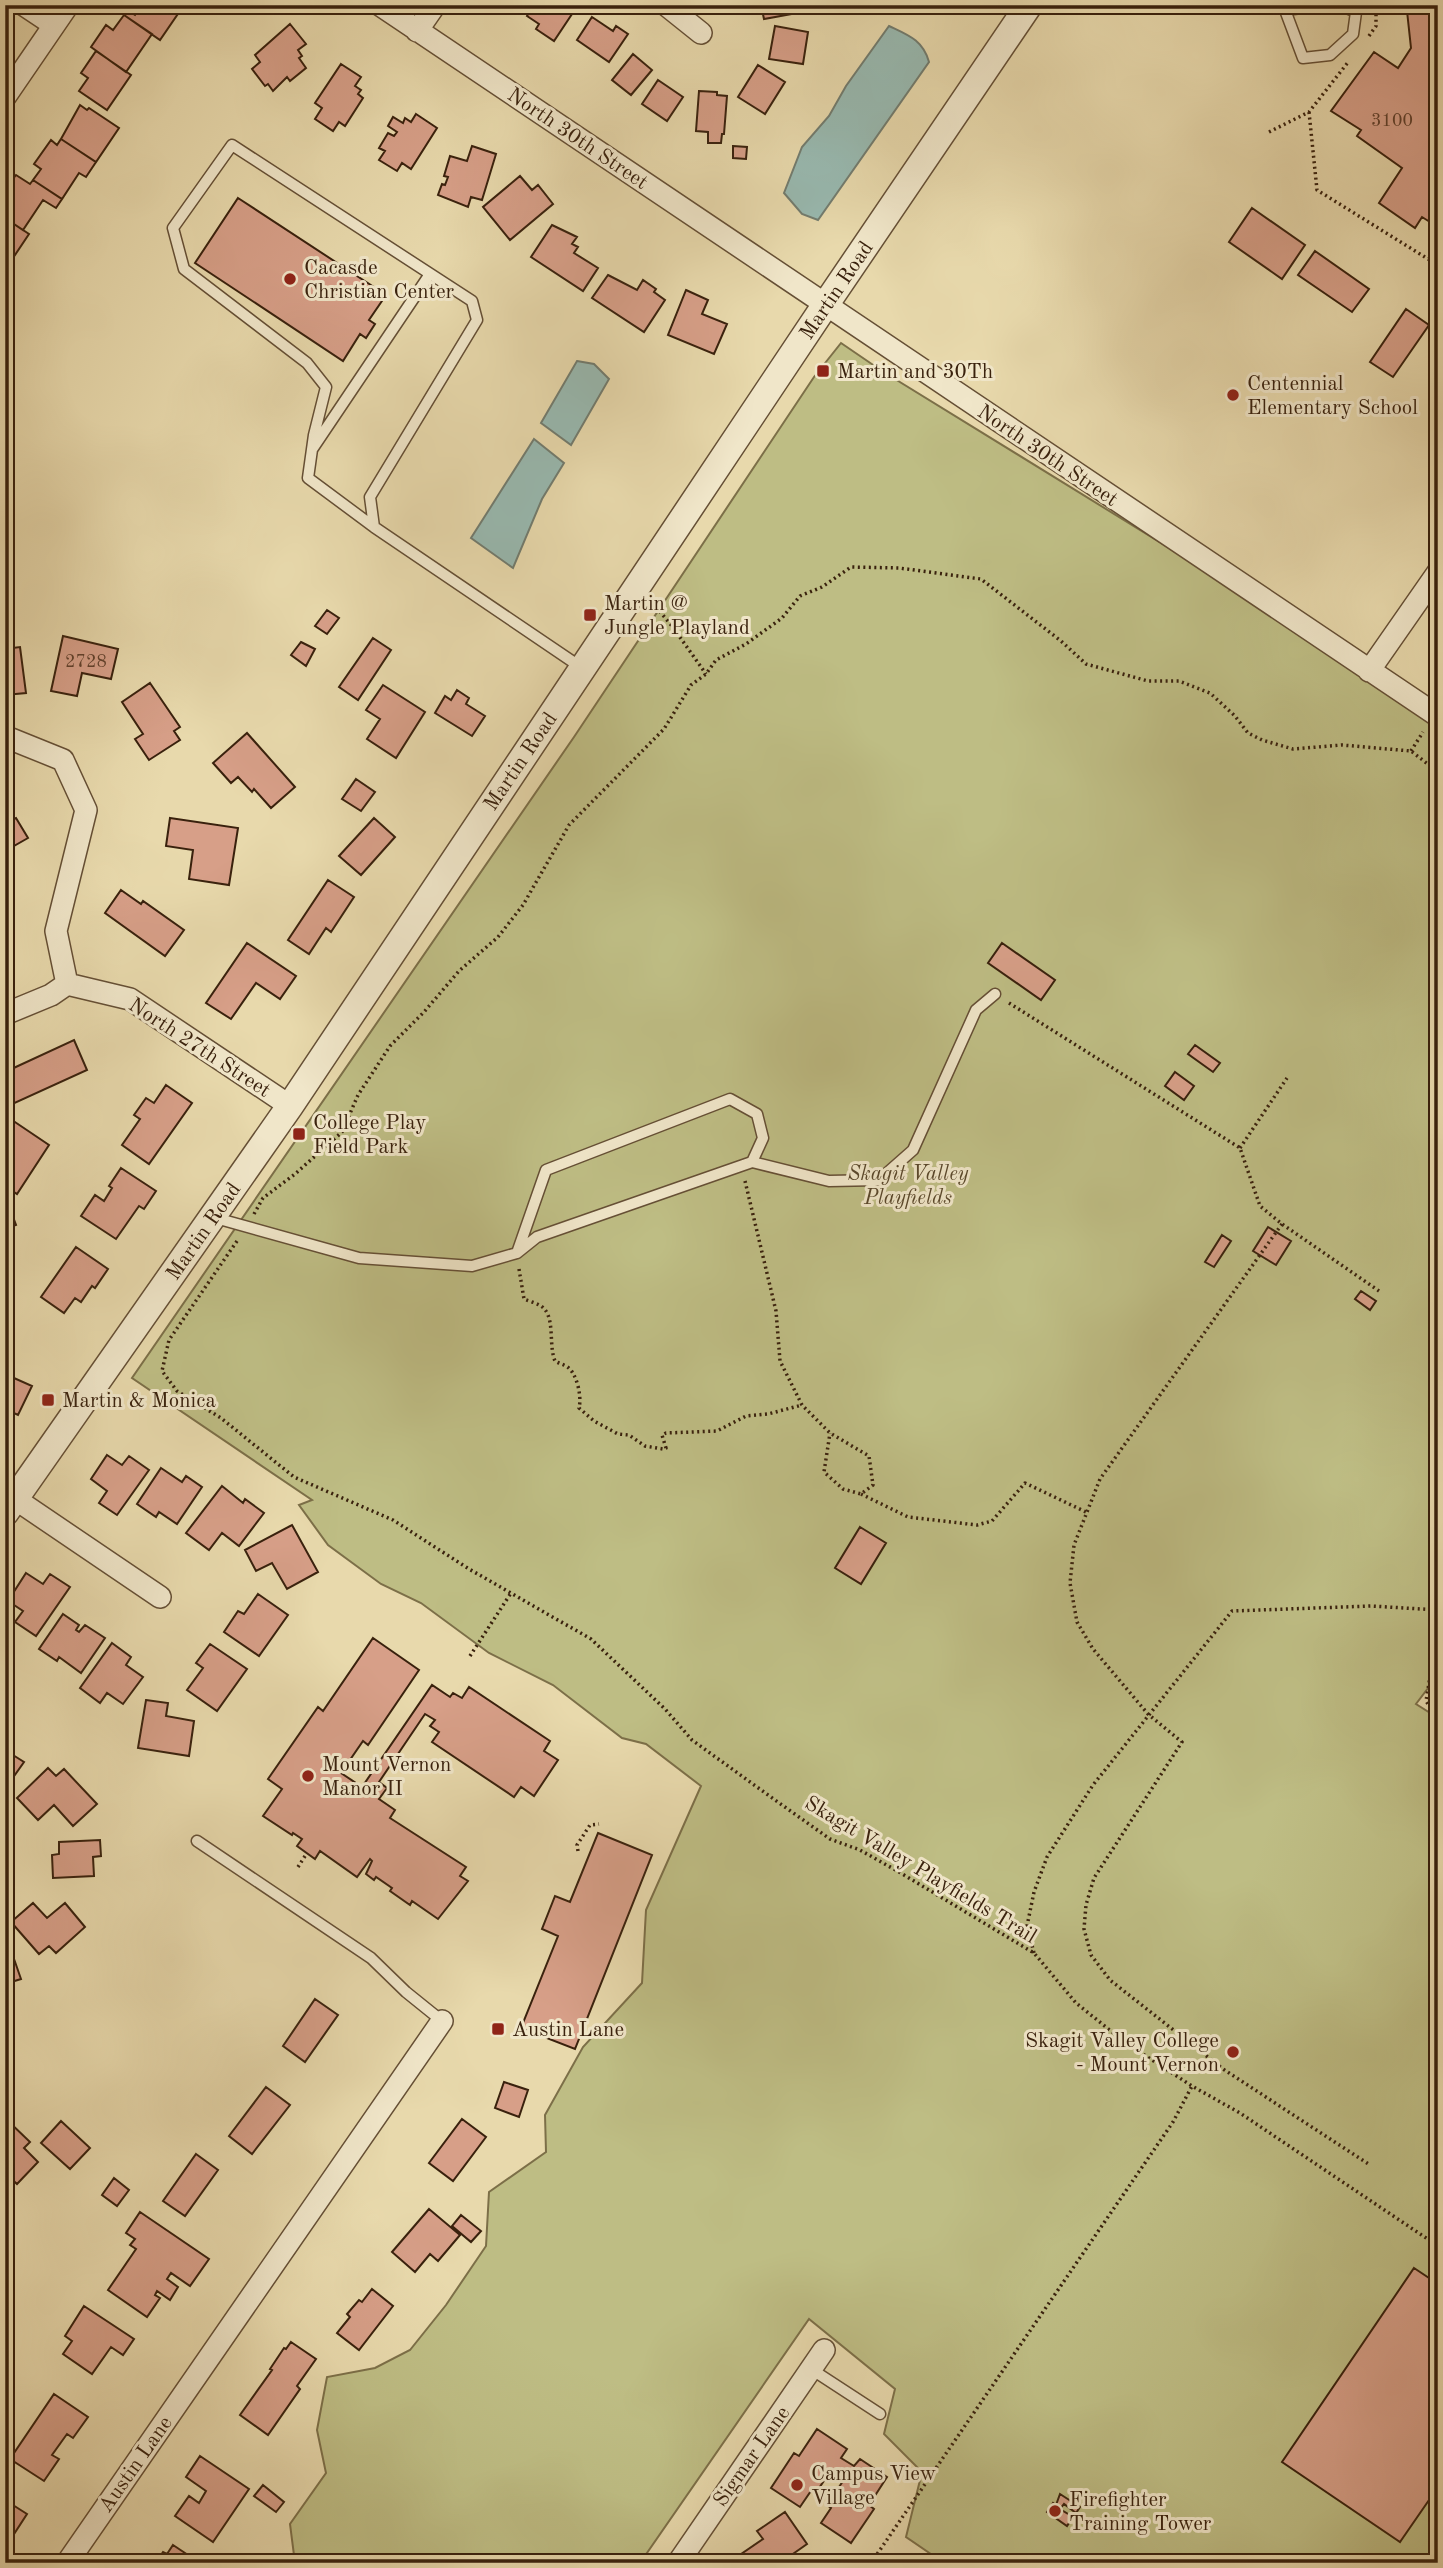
<svg xmlns="http://www.w3.org/2000/svg" width="1443" height="2568" font-family="'Old Standard TT',serif">
<style>
.green{fill:#bebd84;stroke:#7c6f48;stroke-width:2}
.water{fill:#98b9b0;stroke:#727c6f;stroke-width:2}
.building{fill:#d79f88;stroke:#39210d;stroke-width:2}
.lines{fill:none;stroke-linecap:round;stroke-linejoin:round}
.service-casing{stroke:#654f35;stroke-width:13}
.minor-casing{stroke:#654f35;stroke-width:24}
.tertiary-casing{stroke:#654f35;stroke-width:29}
.path{stroke:#39210d;stroke-width:3.5;stroke-dasharray:2 3.5;stroke-linecap:butt}
.service{stroke:#f0e6c9;stroke-width:10}
.minor{stroke:#f0e6c9;stroke-width:21}
.tertiary{stroke:#f0e6c9;stroke-width:26}
.poi-dot{fill:#8f2418;stroke:#f0e6c9;stroke-width:2.5}
.labels{text-anchor:middle;stroke-width:6;stroke-linejoin:round;paint-order:stroke}
.number-label{font-size:18px;fill:#60402c}
.street-label{font-size:21px;fill:#39210d;stroke:#f0e6c9}
.poi-label{font-size:21px;fill:#39210d;stroke:#f0e6c9;text-anchor:start}
.park-label{font-size:21px;font-style:italic;fill:#5a482b;stroke:#f0e6c9}
</style>
<rect width="100%" height="100%" fill="#e8d9ac"/>
<filter id="stains"><feTurbulence type="fractalNoise" baseFrequency=".00286" numOctaves="4"/><feColorMatrix values="0 0 0 0 .2 0 0 0 0 .09 0 0 0 0 .02 0 0 0 .5 -.17"/></filter>
<radialGradient id="worn" r=".72"><stop offset=".6" stop-color="#630" stop-opacity="0"/><stop offset="1" stop-color="#630" stop-opacity=".3"/></radialGradient>
<path class="green" d="M 841,343 L 882,371 L 1369,671 L 1438,725 L 1438,1675 L 1416,1704 L 1438,1718 L 1438,2563 L 944,2563 L 906,2537 L 922,2472 L 884,2434 L 895,2389 L 809,2319 L 640,2563 L 295,2563 L 290,2524 L 326,2473 L 317,2430 L 327,2377 L 375,2368 L 410,2350 L 446,2305 L 486,2246 L 489,2192 L 546,2152 L 545,2115 L 583,2047 L 642,1983 L 646,1910 L 701,1786 L 646,1744 L 622,1738 L 553,1685 L 489,1653 L 421,1603 L 381,1584 L 328,1545 L 299,1505 L 312,1500 L 132,1378 L 574,737 L 814,377 Z"/>
<path class="water" d="M 889,26 C 908,35 923,40 929,62 L 818,220 L 802,214 L 784,193 L 802,147 L 829,116 L 846,86 Z
M 577,361 L 594,364 L 609,379 L 571,445 L 541,423 Z
M 534,439 L 564,463 L 542,499 L 513,568 L 471,538 Z"/>
<path class="building" d="M 142,5 L 184,5 L 160,40 L 124,15 L 127,10 L 135,15 Z
M 534,5 L 578,5 L 554,41 L 536,29 L 539,24 L 527,16 Z
M 761,5 L 802,5 L 803,12 L 764,19 Z
M 1398,5 L 1438,5 L 1438,227 L 1422,217 L 1415,228 L 1379,203 L 1402,168 L 1357,136 L 1361,130 L 1331,111 L 1374,52 L 1398,68 L 1411,48 L 1407,11 Z
M 124,15 L 152,34 L 126,72 L 91,47 L 106,25 L 113,30 Z
M 592,17 L 613,31 L 616,26 L 628,34 L 609,62 L 577,40 Z
M 290,24 L 306,44 L 298,50 L 302,56 L 299,58 L 306,68 L 290,81 L 287,77 L 273,91 L 268,84 L 265,86 L 252,69 L 260,62 L 255,55 Z
M 775,26 L 808,32 L 803,64 L 769,59 Z
M 96,51 L 131,75 L 107,110 L 79,91 L 88,78 L 81,73 Z
M 633,54 L 652,70 L 631,95 L 612,80 Z
M 341,64 L 361,77 L 355,86 L 361,90 L 358,94 L 363,98 L 345,126 L 339,122 L 333,131 L 315,119 L 322,108 L 315,103 Z
M 758,65 L 785,82 L 765,114 L 738,97 Z
M 658,80 L 683,97 L 667,121 L 642,104 Z
M 699,91 L 717,92 L 717,95 L 727,96 L 724,134 L 722,134 L 721,143 L 708,143 L 708,132 L 696,131 Z
M 80,105 L 87,110 L 89,108 L 119,128 L 96,162 L 61,139 Z
M 416,114 L 437,128 L 411,169 L 402,163 L 397,171 L 379,160 L 385,151 L 379,148 L 388,133 L 394,136 L 397,132 L 388,126 L 393,117 L 403,123 L 405,118 L 411,122 Z
M 61,139 L 96,162 L 86,177 L 79,173 L 62,199 L 33,180 L 41,169 L 34,164 L 51,140 L 57,145 Z
M 472,146 L 496,154 L 482,200 L 471,197 L 468,207 L 438,195 L 442,184 L 445,185 L 448,177 L 444,176 L 450,156 L 467,161 Z
M 733,146 L 747,147 L 746,159 L 733,158 Z
M 16,175 L 30,184 L 33,180 L 62,199 L 56,208 L 43,200 L 23,230 L 5,218 L 5,182 L 9,184 Z
M 520,176 L 532,190 L 538,185 L 553,204 L 510,240 L 483,207 Z
M 238,198 L 386,295 L 369,320 L 375,324 L 366,338 L 360,334 L 343,361 L 195,263 Z
M 1252,208 L 1305,245 L 1282,279 L 1229,242 Z
M 5,218 L 29,234 L 5,270 Z
M 552,225 L 577,237 L 572,244 L 578,247 L 574,253 L 598,268 L 583,291 L 531,257 Z
M 1315,251 L 1369,289 L 1352,312 L 1298,275 Z
M 608,275 L 637,290 L 643,280 L 656,289 L 654,292 L 665,300 L 644,332 L 592,298 Z
M 686,290 L 708,300 L 702,314 L 727,324 L 714,354 L 668,335 Z
M 1406,309 L 1429,325 L 1393,377 L 1370,362 Z
M 327,610 L 339,618 L 327,634 L 315,626 Z
M 63,636 L 118,649 L 111,679 L 82,673 L 77,696 L 51,691 Z
M 373,638 L 391,650 L 358,700 L 339,687 Z
M 301,642 L 315,649 L 306,666 L 291,655 Z
M 20,647 L 26,693 L 5,695 L 5,649 Z
M 150,683 L 180,727 L 174,731 L 180,740 L 149,760 L 135,739 L 143,734 L 122,702 Z
M 383,685 L 425,712 L 396,758 L 367,739 L 380,719 L 366,710 Z
M 457,690 L 469,698 L 466,704 L 485,716 L 472,736 L 435,713 L 445,696 L 451,700 Z
M 247,733 L 295,787 L 271,808 L 254,789 L 252,792 L 238,777 L 231,783 L 213,763 Z
M 356,779 L 375,792 L 361,811 L 342,799 Z
M 16,818 L 28,838 L 5,851 L 5,822 L 6,823 Z
M 170,818 L 238,828 L 229,885 L 189,879 L 193,850 L 166,846 Z
M 374,818 L 395,837 L 361,875 L 339,856 Z
M 328,880 L 354,897 L 331,932 L 326,928 L 309,954 L 288,940 Z
M 121,890 L 141,904 L 143,901 L 184,930 L 165,956 L 105,913 Z
M 247,943 L 296,976 L 280,999 L 256,983 L 231,1019 L 206,1003 Z
M 1002,943 L 1055,980 L 1041,1000 L 988,963 Z
M 74,1040 L 87,1070 L 8,1106 L 5,1100 L 5,1072 Z
M 1195,1045 L 1220,1063 L 1213,1072 L 1188,1054 Z
M 1175,1072 L 1194,1086 L 1184,1100 L 1165,1086 Z
M 166,1085 L 192,1103 L 149,1164 L 122,1145 L 140,1119 L 134,1115 L 146,1098 L 154,1103 Z
M 6,1116 L 49,1145 L 17,1194 L 5,1186 L 5,1153 L 8,1149 L 5,1147 Z
M 121,1168 L 156,1191 L 144,1209 L 139,1206 L 116,1239 L 81,1216 L 95,1195 L 104,1201 L 112,1188 L 109,1186 Z
M 9,1206 L 16,1225 L 5,1229 L 5,1207 Z
M 1268,1227 L 1291,1241 L 1276,1265 L 1253,1251 Z
M 1222,1235 L 1231,1241 L 1214,1267 L 1205,1262 Z
M 76,1247 L 108,1269 L 95,1288 L 92,1286 L 81,1302 L 75,1298 L 64,1313 L 41,1297 Z
M 1361,1291 L 1376,1301 L 1370,1310 L 1355,1299 Z
M 5,1374 L 32,1386 L 18,1415 L 5,1409 Z
M 107,1455 L 122,1465 L 129,1456 L 149,1470 L 117,1515 L 99,1503 L 107,1491 L 91,1479 Z
M 161,1468 L 182,1482 L 186,1476 L 202,1487 L 177,1524 L 159,1512 L 156,1517 L 137,1504 Z
M 222,1486 L 243,1503 L 245,1499 L 264,1513 L 239,1546 L 222,1533 L 209,1550 L 186,1533 Z
M 292,1525 L 318,1572 L 287,1589 L 272,1563 L 256,1571 L 245,1550 Z
M 860,1527 L 886,1543 L 861,1584 L 835,1568 Z
M 26,1573 L 43,1584 L 50,1574 L 70,1587 L 36,1636 L 15,1622 L 23,1611 L 8,1601 Z
M 258,1594 L 288,1615 L 259,1656 L 224,1632 L 238,1611 L 244,1614 Z
M 63,1614 L 79,1625 L 76,1630 L 79,1632 L 85,1625 L 105,1638 L 81,1673 L 59,1657 L 57,1661 L 39,1649 Z
M 373,1638 L 419,1670 L 368,1745 L 363,1741 L 341,1773 L 362,1787 L 432,1685 L 450,1697 L 453,1693 L 462,1698 L 469,1687 L 550,1741 L 544,1751 L 558,1760 L 534,1796 L 521,1787 L 514,1797 L 432,1742 L 439,1732 L 430,1726 L 435,1720 L 425,1714 L 379,1782 L 387,1788 L 379,1799 L 395,1810 L 390,1818 L 466,1867 L 460,1876 L 468,1881 L 438,1919 L 412,1901 L 410,1905 L 390,1891 L 392,1888 L 376,1877 L 374,1880 L 366,1874 L 372,1861 L 370,1859 L 357,1877 L 320,1851 L 315,1859 L 297,1846 L 302,1839 L 293,1833 L 292,1835 L 263,1816 L 282,1789 L 268,1779 L 318,1707 L 323,1711 Z
M 112,1643 L 131,1657 L 126,1665 L 143,1677 L 123,1704 L 107,1693 L 100,1703 L 80,1688 Z
M 210,1644 L 247,1669 L 217,1711 L 187,1690 L 203,1668 L 196,1663 Z
M 146,1700 L 168,1703 L 166,1716 L 194,1721 L 189,1756 L 138,1748 Z
M 5,1750 L 24,1762 L 5,1789 Z
M 48,1768 L 56,1776 L 64,1769 L 97,1804 L 73,1826 L 54,1805 L 38,1820 L 17,1798 Z
M 598,1833 L 652,1855 L 575,2049 L 521,2028 L 558,1936 L 542,1929 L 555,1896 L 570,1902 Z
M 100,1840 L 101,1856 L 93,1857 L 94,1876 L 53,1878 L 52,1855 L 59,1854 L 59,1842 Z
M 33,1903 L 47,1918 L 65,1903 L 85,1927 L 56,1953 L 49,1946 L 39,1954 L 11,1922 Z
M 5,1933 L 21,1979 L 5,1984 Z
M 315,1999 L 338,2015 L 305,2062 L 283,2046 Z
M 504,2082 L 528,2090 L 519,2117 L 495,2108 Z
M 266,2087 L 290,2105 L 252,2154 L 229,2136 Z
M 5,2118 L 30,2142 L 24,2148 L 38,2162 L 17,2184 L 5,2173 Z
M 462,2119 L 486,2137 L 453,2181 L 429,2163 Z
M 61,2121 L 90,2148 L 70,2169 L 41,2143 Z
M 196,2154 L 218,2170 L 185,2216 L 163,2201 Z
M 114,2178 L 129,2190 L 117,2206 L 102,2195 Z
M 429,2209 L 460,2235 L 438,2261 L 430,2254 L 415,2272 L 392,2252 Z
M 140,2212 L 209,2259 L 190,2286 L 171,2273 L 167,2279 L 178,2287 L 170,2300 L 157,2291 L 155,2295 L 160,2298 L 147,2317 L 108,2290 L 136,2249 L 130,2245 L 135,2239 L 126,2233 Z
M 461,2215 L 481,2231 L 471,2242 L 452,2226 Z
M 1414,2268 L 1438,2284 L 1438,2487 L 1400,2542 L 1282,2462 Z
M 372,2289 L 393,2306 L 359,2350 L 337,2333 L 350,2317 L 347,2314 L 359,2300 L 362,2302 Z
M 84,2306 L 134,2339 L 123,2355 L 111,2347 L 92,2374 L 63,2354 L 72,2341 L 65,2336 Z
M 291,2342 L 316,2359 L 297,2386 L 300,2389 L 268,2435 L 240,2415 L 272,2370 L 270,2369 L 284,2348 L 286,2349 Z
M 54,2394 L 88,2417 L 73,2438 L 67,2434 L 52,2455 L 59,2459 L 44,2481 L 10,2459 Z
M 817,2429 L 847,2449 L 841,2458 L 854,2466 L 860,2459 L 887,2477 L 869,2505 L 874,2509 L 851,2543 L 821,2523 L 831,2508 L 827,2505 L 843,2481 L 830,2472 L 817,2491 L 813,2488 L 800,2507 L 771,2488 L 794,2453 L 799,2456 Z
M 200,2456 L 249,2489 L 213,2542 L 175,2516 L 189,2496 L 199,2503 L 206,2491 L 186,2477 Z
M 263,2485 L 284,2502 L 276,2512 L 254,2496 Z
M 1060,2494 L 1080,2507 L 1076,2513 L 1064,2504 L 1060,2509 L 1073,2517 L 1067,2526 L 1047,2512 L 1053,2503 L 1056,2505 Z
M 5,2500 L 27,2514 L 5,2548 Z
M 785,2512 L 807,2544 L 780,2563 L 728,2563 L 763,2539 L 757,2531 Z
M 173,2545 L 200,2563 L 156,2563 L 163,2552 L 167,2554 Z"/>
<g class="lines">
<g class="service-casing">
<path id="service" d="M 1278,5 L 1285,10 L 1303,58 L 1330,55 L 1353,34 L 1356,12 L 1340,5
M 1285,10 L 1326,5
M 313,448 L 430,274
M 374,527 L 308,478 L 314,435 L 326,387 L 307,363 L 184,269 L 173,228 L 232,145 L 472,301 L 477,320 L 370,497 L 374,527 L 582,668
M 752,1162 L 829,1181 L 879,1180 L 913,1150 L 976,1010 L 995,994
M 212,1217 L 359,1258 L 472,1266 L 517,1253 L 537,1237 L 752,1162 L 763,1138 L 757,1114 L 730,1099 L 546,1170 L 517,1253
M 197,1841 L 371,1958 L 406,1992 L 442,2021
M 811,2369 L 880,2414"/>
</g>
<g class="minor-casing">
<path id="minor" d="M 24,5 L 54,25
M 380,5 L 1438,716
M 666,5 L 701,33
M 417,31 L 435,5
M 5,97 L 68,5
M 1369,671 L 1438,572
M 5,740 L 11,739 L 63,760 L 86,810 L 56,931 L 67,984 L 51,995 L 5,1014
M 67,984 L 130,999 L 290,1106
M 5,1492 L 160,1597
M 67,2563 L 442,2021
M 678,2563 L 824,2350"/>
</g>
<g class="tertiary-casing">
<path id="tertiary" d="M 5,1513 L 290,1106 L 826,304 L 1029,5"/>
</g>
<path class="path" d="M 1369,36 L 1376,26 L 1376,5
M 1309,112 L 1317,190 L 1428,259 L 1438,256
M 1269,132 L 1309,112 L 1349,61
M 656,607 L 672,626 L 706,674
M 1411,751 L 1423,732
M 1009,1003 L 1240,1148 L 1260,1206 L 1282,1224 L 1379,1291
M 1240,1148 L 1287,1078
M 745,1181 L 776,1311 L 780,1361 L 802,1405 L 830,1433 L 869,1456 L 873,1485 L 861,1494 L 843,1489 L 824,1472 L 830,1433
M 254,1214 L 263,1198 L 295,1174 L 342,1132 L 358,1095 L 390,1046 L 424,1012 L 459,971 L 498,937 L 523,905 L 569,825 L 664,729 L 691,685 L 706,674 L 716,660 L 746,644 L 782,618 L 800,596 L 822,587 L 851,567 L 899,568 L 981,579 L 1061,641 L 1086,664 L 1148,681 L 1179,681 L 1210,693 L 1235,716 L 1248,733 L 1262,740 L 1293,749 L 1342,745 L 1411,751 L 1438,772
M 1282,1224 L 1100,1479 L 1074,1545 L 1070,1583 L 1077,1622 L 1093,1649 L 1148,1714 L 1182,1742 L 1094,1878 L 1086,1905 L 1084,1929 L 1091,1955 L 1110,1980 L 1223,2069 L 1370,2165
M 237,1241 L 169,1340 L 162,1371 L 177,1391 L 221,1418 L 294,1477 L 393,1520 L 469,1569 L 591,1639 L 665,1709 L 692,1740 L 775,1800 L 830,1839 L 860,1850 L 899,1872 L 1034,1953 L 1076,2003 L 1126,2043 L 1192,2086 L 1240,2113 L 1438,2246
M 519,1269 L 524,1299 C 529,1301 536,1303 541,1306 C 556,1316 548,1344 555,1361 C 558,1363 562,1364 566,1366 C 577,1372 582,1397 579,1408 L 594,1421 L 618,1434 L 629,1435 L 645,1446 L 663,1449 L 666,1448 L 662,1435 L 666,1433 L 717,1431 L 746,1416 L 768,1414 L 802,1405
M 861,1494 L 908,1517 L 977,1525 L 992,1521 L 1025,1483 L 1086,1512
M 470,1656 L 511,1593
M 1438,1667 L 1430,1677 L 1426,1701 L 1438,1719
M 578,1851 L 577,1845 L 590,1825 L 599,1824
M 298,1867 L 307,1853
M 1034,1953 L 1027,1926 L 1034,1892 L 1047,1857 L 1093,1785 L 1232,1611 L 1371,1606 L 1438,1610
M 871,2563 L 1173,2122 L 1192,2086"/>
<use href="#service" class="service"/>
<use href="#minor" class="minor"/>
<use href="#tertiary" class="tertiary"/>
</g>
<g class="poi-dot">
<circle cx="290" cy="279" r="7"/>
<rect x="816" y="364" width="14" height="14" rx="3.5"/>
<circle cx="1233" cy="395" r="7"/>
<rect x="583" y="608" width="14" height="14" rx="3.5"/>
<rect x="292" y="1127" width="14" height="14" rx="3.5"/>
<rect x="41" y="1393" width="14" height="14" rx="3.5"/>
<circle cx="308" cy="1776" r="7"/>
<rect x="491" y="2022" width="14" height="14" rx="3.5"/>
<circle cx="1233" cy="2052" r="7"/>
<circle cx="797" cy="2485" r="7"/>
<circle cx="1055" cy="2511" r="7"/>
</g>
<g class="labels">
<g class="number-label">
<text x="1392" y="126">3100</text>
<text x="86" y="667">2728</text>
</g>
<g class="street-label">
<text transform="translate(578 138) rotate(34)" y="7">North 30th Street</text>
<text transform="translate(836 290) rotate(-56)" y="7">Martin Road</text>
<text transform="translate(1048 455) rotate(34)" y="7">North 30th Street</text>
<text transform="translate(520 761) rotate(-56)" y="7">Martin Road</text>
<text transform="translate(200 1047) rotate(33)" y="7">North 27th Street</text>
<text transform="translate(203 1231) rotate(-55)" y="7">Martin Road</text>
<text transform="translate(921 1869) rotate(31)" y="7">Skagit Valley Playfields Trail</text>
<text transform="translate(751 2456) rotate(-55)" y="7">Sigmar Lane</text>
<text transform="translate(135 2464) rotate(-55)" y="7">Austin Lane</text>
</g>
<g class="poi-label">
<text x="304" y="274">Cacasde<tspan x="304" dy="24">Christian Center</tspan></text>
<text x="837" y="378">Martin and 30Th</text>
<text x="1247" y="390">Centennial<tspan x="1247" dy="24">Elementary School</tspan></text>
<text x="604" y="610">Martin @<tspan x="604" dy="24">Jungle Playland</tspan></text>
<text x="313" y="1129">College Play<tspan x="313" dy="24">Field Park</tspan></text>
<text x="62" y="1407">Martin &amp; Monica</text>
<text x="322" y="1771">Mount Vernon<tspan x="322" dy="24">Manor II</tspan></text>
<text x="512" y="2036">Austin Lane</text>
<text x="1219" y="2047" text-anchor="end">Skagit Valley College<tspan x="1219" dy="24">- Mount Vernon</tspan></text>
<text x="811" y="2480">Campus View<tspan x="811" dy="24">Village</tspan></text>
<text x="1069" y="2506">Firefighter<tspan x="1069" dy="24">Training Tower</tspan></text>
</g>
<g class="park-label">
<text x="908" y="1180">Skagit Valley<tspan x="908" dy="24">Playfields</tspan></text>
</g>
</g>
<rect width="1443" height="2568" fill="none" stroke="#e8d9ac" stroke-width="28"/>
<rect x="7" y="7" width="1429" height="2554" fill="none" stroke="#39210d" stroke-width="3.5"/>
<rect x="14" y="14" width="1415" height="2540" fill="none" stroke="#39210d" stroke-width="2"/>
<rect width="100%" height="100%" filter="url(#stains)"/>
<rect width="100%" height="100%" fill="url(#worn)"/>
</svg>
